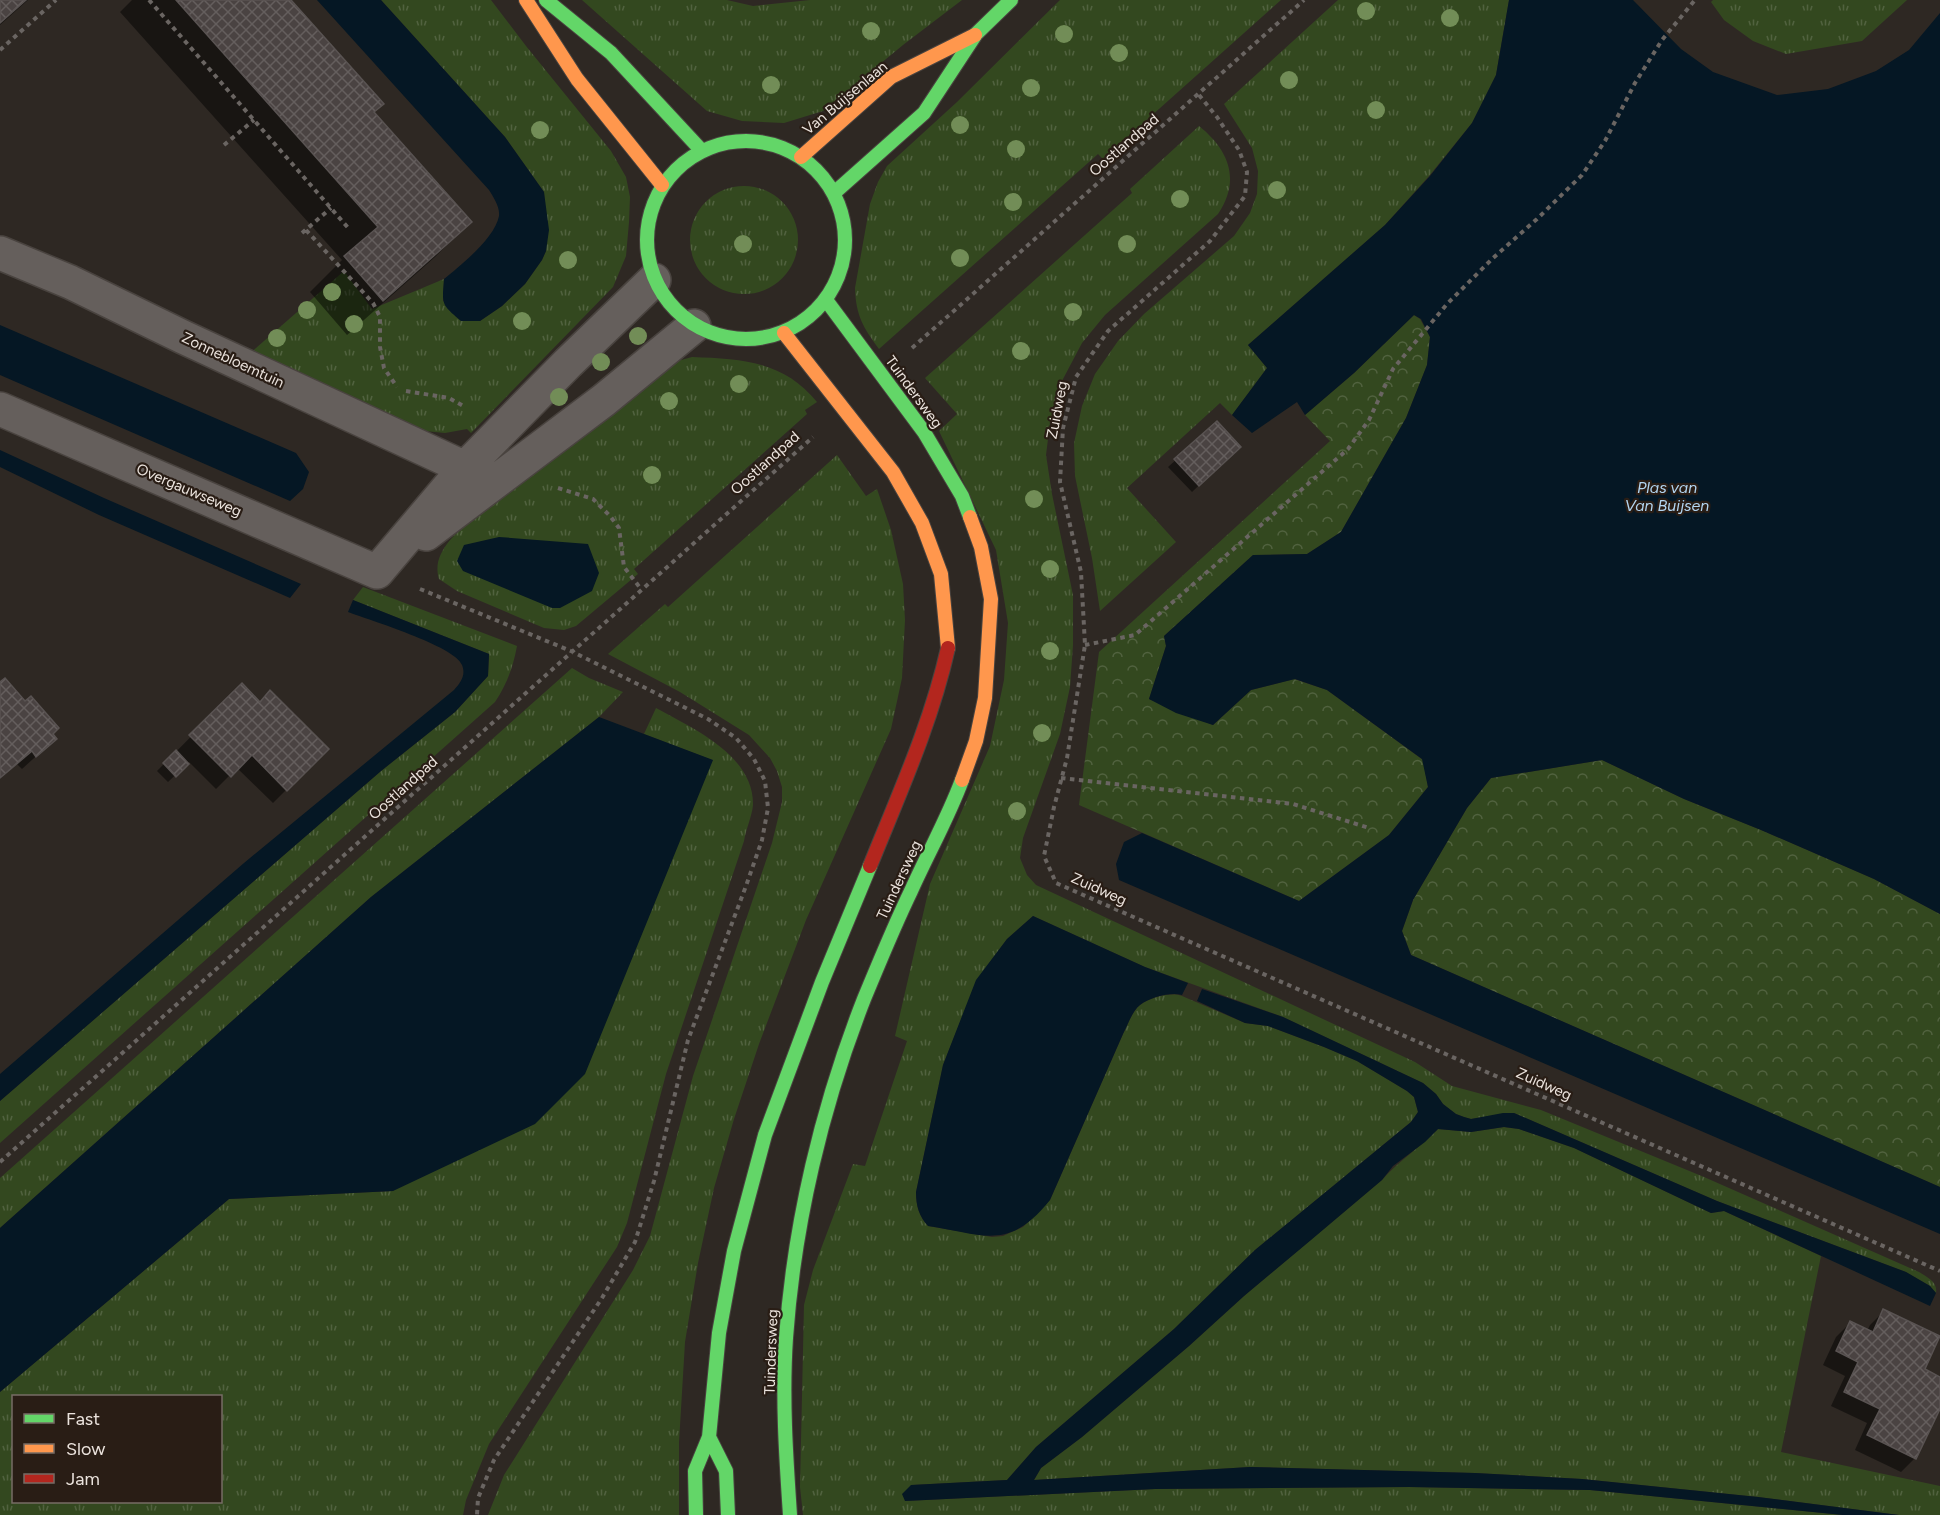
<svg xmlns="http://www.w3.org/2000/svg" width="1940" height="1515" font-family="Figtree,sans-serif">
<style>
.grass{fill:url(#grass-tufts);fill-rule:evenodd}
.forest{fill:url(#forest-crowns)}
.water{fill:#051724}
.shadow{fill:#0007}
.building{fill:url(#building-cross-hatch);stroke:#595352;stroke-width:1.5}
.lines{fill:none;stroke-linecap:round;stroke-linejoin:round}
.street-casing{stroke:#49433f;stroke-width:36}
.fast-casing{stroke:#49433f;stroke-width:16}
.slow-casing{stroke:#49433f;stroke-width:16}
.jam-casing{stroke:#49433f;stroke-width:16}
.path{stroke:#6a6562;stroke-width:4;stroke-dasharray:4.5 4.5;stroke-linecap:butt}
.street{stroke:#655f5c;stroke-width:33}
.fast{stroke:#63d668;stroke-width:14}
.slow{stroke:#ff974d;stroke-width:14}
.jam{stroke:#b3261e;stroke-width:14}
.tree{fill:#728d57}
.labels{text-anchor:middle;stroke-width:4.5;stroke-linejoin:round;paint-order:stroke}
.street-label{font-size:15px;fill:#ebe3dd;stroke:#291d15}
.water-label{font-size:16px;font-style:italic;fill:#b2d5f1;stroke:#291d15}
</style>
<defs>
<pattern id="grass-tufts" width="24" height="20" patternUnits="userSpaceOnUse" patternTransform="scale(1.5)"><rect width="24" height="20" fill="#33481f"/><path d="M3 7l-1-3M5 7V3M7 7l1-3M15 17l-1-3M17 17v-4M19 17l1-3" fill="none" stroke="#51623f"/></pattern>
<pattern id="forest-crowns" width="20" height="18" patternUnits="userSpaceOnUse" patternTransform="scale(1.5)"><rect width="20" height="18" fill="#33481f"/><path d="M2 6a3 3 0 1 1 6 0M12 15a3 3 0 1 1 6 0" fill="none" stroke="#51623f"/></pattern>
<pattern id="building-cross-hatch" width="8" height="8" patternUnits="userSpaceOnUse" patternTransform="scale(1.5)"><rect width="8" height="8" fill="#4a4342"/><path d="M0 0l8 8M0 8l8-8" fill="none" stroke="#645e5d"/></pattern>
</defs>
<rect width="100%" height="100%" fill="#2e2823"/>
<path class="grass" d="M 381,0 L 491,0 L 526,46 L 611,151 L 626,177 L 630,197 L 629,222 L 626,256 L 613,287 L 471,433 L 467,429 L 445,433 L 425,431 L 248,355 L 344,271 L 372,309 L 444,279 L 443,301 L 480,321 L 502,306 L 525,284 L 542,260 L 546,251 L 544,192 L 505,137 Z
M 582,0 L 727,0 L 753,6 L 810,0 L 962,0 L 903,45 L 823,111 L 784,123 L 742,121 L 707,111 Z
M 1060,0 L 1281,0 L 1103,159 L 1098,154 L 879,349 C 863,327 856,316 855,288 L 870,204 L 878,182 L 887,166 L 957,102 Z
M 1338,0 L 1509,0 L 1496,75 L 1472,123 L 1429,176 L 1385,225 L 1248,345 L 1267,368 L 1232,415 L 1220,403 L 1127,488 L 1176,542 L 1100,611 L 1092,558 L 1075,476 L 1074,443 L 1082,406 L 1095,374 L 1118,341 L 1144,314 L 1234,236 L 1250,213 L 1257,194 L 1258,171 L 1252,148 L 1224,104 Z
M 1713,0 L 1907,0 L 1862,41 L 1786,54 L 1753,41 L 1724,20 L 1711,2 Z
M 1199,126 C 1229,150 1241,180 1218,214 L 1105,315 L 1082,343 L 1063,379 L 1050,423 L 1046,455 L 1052,494 L 1073,595 L 1073,645 L 1070,687 L 1060,734 L 1023,838 L 1020,858 L 1027,875 L 1036,885 L 1415,1062 L 1452,1086 L 1541,1110 L 1704,1177 L 1919,1272 C 1927,1277 1938,1282 1936,1293 L 1930,1286 L 1906,1272 L 1717,1201 L 1514,1113 L 1471,1119 L 1464,1117 L 1456,1114 L 1443,1104 L 1436,1094 L 1423,1083 L 1283,1017 L 1145,967 L 1033,916 L 1007,939 L 977,980 L 943,1065 L 916,1192 C 916,1206 919,1216 928,1226 L 992,1237 L 1003,1236 L 1023,1227 L 1050,1200 L 1123,1034 C 1128,1025 1132,1011 1140,1005 C 1151,997 1170,992 1182,996 L 1245,1023 L 1268,1026 L 1324,1047 L 1357,1061 L 1407,1091 L 1414,1097 L 1418,1112 L 1411,1122 L 1255,1250 L 1174,1329 L 1036,1447 L 1007,1480 L 912,1485 L 905,1501 L 1155,1489 L 1409,1487 L 1590,1490 L 1843,1515 L 803,1515 L 800,1487 L 804,1305 L 813,1270 L 853,1164 L 865,1166 L 907,1041 L 895,1036 L 930,884 L 990,746 L 1004,680 L 1008,623 L 996,550 L 939,431 L 957,414 L 925,378 L 1132,193 L 1130,189 Z
M690 240a54 54 0 1 1 108 0a54 54 0 1 1-108 0Z
M 692,357 C 742,359 784,361 817,402 L 805,410 L 807,414 L 634,569 L 638,574 L 576,626 L 564,630 L 544,628 L 457,591 L 439,579 C 431,553 456,534 472,518 L 674,362 Z
M 837,455 L 866,496 L 877,489 L 891,530 L 903,584 L 905,620 L 902,678 L 891,729 L 806,920 L 759,1044 L 734,1119 L 714,1188 L 698,1263 L 685,1342 L 679,1442 L 679,1515 L 488,1515 L 504,1475 L 633,1270 L 650,1236 L 693,1076 L 772,843 L 782,802 L 782,787 L 777,771 L 770,758 L 749,735 L 680,692 L 608,654 L 665,604 L 668,607 Z
M 363,587 L 517,646 C 513,667 507,684 495,702 L 0,1143 L 0,1101 L 381,771 L 455,712 L 488,676 L 489,654 L 353,600 Z
M 572,668 L 589,678 L 623,692 L 599,717 L 371,897 L 0,1228 L 0,1178 Z
M 656,708 C 692,728 754,755 753,805 C 752,816 746,829 744,841 L 666,1074 L 627,1223 L 617,1247 L 489,1444 L 466,1500 L 463,1515 L 0,1515 L 0,1392 L 229,1199 L 393,1191 L 712,760 L 644,734 ZM 14,1396 L 220,1396 L 220,1502 L 14,1502 Z
M 1504,1127 L 1519,1129 L 1574,1148 L 1711,1213 L 1724,1211 L 1821,1256 L 1781,1452 L 1940,1486 L 1940,1515 L 1899,1515 L 1758,1497 L 1582,1479 L 1475,1473 L 1250,1467 L 1034,1480 L 1041,1468 L 1082,1437 L 1189,1346 L 1244,1296 L 1382,1180 C 1399,1161 1420,1147 1438,1129 L 1471,1132 Z"/>
<path class="forest" d="M 1414,315 L 1420,319 L 1430,337 L 1427,365 L 1406,418 L 1341,532 L 1307,554 L 1253,555 L 1164,636 L 1166,646 L 1149,699 L 1213,725 L 1251,690 L 1294,679 L 1327,690 L 1423,760 L 1428,787 L 1389,835 L 1299,901 L 1079,805 L 1099,652 L 1330,441 L 1305,415 L 1354,373 Z
M 1602,760 L 1684,799 L 1761,830 L 1874,879 L 1940,914 L 1940,1187 L 1411,955 L 1402,931 L 1413,900 L 1467,808 L 1491,778 Z"/>
<path class="water" d="M 317,0 L 381,0 L 505,137 L 544,192 L 549,230 L 546,251 L 542,260 L 525,284 L 502,306 L 480,321 L 461,321 C 441,304 442,305 444,279 C 460,266 495,238 499,216 C 500,207 494,198 489,190 Z
M 1509,0 L 1633,0 L 1681,49 L 1713,72 L 1777,95 L 1828,89 L 1876,71 L 1909,50 L 1940,13 L 1940,914 L 1874,879 L 1761,830 L 1684,799 L 1602,760 L 1491,778 L 1467,808 L 1413,900 L 1402,931 L 1411,955 L 1940,1187 L 1940,1234 L 1119,880 L 1116,864 L 1124,842 L 1142,833 L 1299,901 L 1389,835 L 1428,787 L 1422,759 L 1327,690 L 1295,679 L 1251,690 L 1213,725 L 1176,713 L 1149,699 L 1166,646 L 1164,636 L 1253,555 L 1307,554 L 1341,532 L 1406,418 L 1427,365 L 1430,337 L 1421,319 L 1414,315 L 1354,373 L 1305,415 L 1297,402 L 1252,433 L 1232,415 L 1267,368 L 1248,345 L 1385,225 L 1430,176 L 1472,123 L 1496,75 Z
M 0,325 L 296,453 L 309,472 L 303,489 L 290,501 L 0,375 Z
M 0,450 L 104,498 L 301,584 L 290,598 L 99,515 L 0,467 Z
M 499,537 L 588,544 L 599,573 L 592,591 L 560,608 L 552,608 L 463,571 L 457,561 L 464,545 Z
M 353,600 L 489,654 L 488,676 L 455,712 L 381,771 L 0,1101 L 0,1074 L 244,863 L 454,690 C 461,682 466,675 462,665 C 455,646 369,620 348,612 Z
M 599,717 L 713,760 L 585,1074 L 535,1124 L 393,1191 L 229,1199 L 0,1392 L 0,1228 L 371,897 Z
M 1033,916 L 1145,967 L 1188,983 L 1182,995 C 1170,992 1151,997 1140,1005 C 1132,1011 1128,1025 1123,1034 L 1050,1200 C 1009,1251 985,1235 928,1226 C 919,1216 916,1206 916,1192 L 943,1065 L 976,980 L 1007,939 Z
M 1202,989 L 1283,1017 L 1423,1083 L 1436,1094 L 1443,1104 L 1456,1114 L 1464,1117 L 1471,1119 L 1503,1113 L 1514,1113 L 1717,1201 L 1906,1272 L 1930,1286 L 1936,1293 L 1930,1306 L 1724,1211 L 1711,1213 L 1574,1148 L 1519,1129 L 1504,1127 L 1471,1132 L 1438,1129 L 1425,1142 L 1393,1166 L 1382,1180 L 1311,1240 L 1244,1296 L 1189,1346 L 1082,1437 L 1041,1468 L 1034,1480 L 1250,1467 L 1475,1473 L 1582,1479 L 1758,1497 L 1899,1515 L 1843,1515 L 1590,1490 L 1409,1487 L 1155,1489 L 905,1501 L 902,1494 L 911,1485 L 1007,1480 L 1036,1447 L 1174,1329 L 1255,1250 L 1411,1122 L 1418,1112 L 1414,1097 L 1407,1091 L 1357,1061 L 1324,1047 L 1268,1026 L 1245,1023 L 1197,1001 Z"/>
<path class="shadow" d="M 0,0 L 28,0 L 0,25 Z
M 132,0 L 289,0 L 373,113 L 470,222 L 435,257 L 347,335 L 310,292 L 342,260 L 120,12 Z
M 1217,423 L 1239,447 L 1192,492 L 1168,467 Z
M 0,684 L 55,739 L 22,769 L 17,764 L 0,779 Z
M 242,685 L 259,704 L 327,749 L 273,803 L 237,768 L 216,789 L 189,762 L 168,782 L 157,771 Z
M 1884,1311 L 1923,1370 L 1940,1379 L 1940,1405 L 1915,1458 L 1901,1472 L 1855,1450 L 1867,1423 L 1831,1406 L 1845,1376 L 1823,1365 L 1836,1337 L 1850,1323 L 1867,1331 L 1870,1325 Z"/>
<path class="building" d="M 0,0 L 26,0 L 0,23 Z
M 176,0 L 291,0 L 384,104 L 374,112 L 472,222 L 383,301 L 344,256 L 378,227 Z
M 1217,421 L 1241,447 L 1199,486 L 1174,459 Z
M 5,678 L 25,701 L 31,696 L 59,728 L 53,734 L 57,739 L 36,757 L 32,751 L 0,778 L 0,682 Z
M 242,683 L 260,702 L 270,690 L 329,749 L 287,791 L 252,755 L 231,777 L 189,735 Z
M 176,750 L 189,764 L 176,777 L 163,763 Z
M 1883,1309 L 1940,1336 L 1925,1369 L 1940,1377 L 1940,1409 L 1916,1459 L 1867,1435 L 1880,1409 L 1844,1392 L 1858,1362 L 1836,1351 L 1850,1321 L 1873,1332 Z"/>
<g class="lines">
<g class="street-casing">
<path id="street" d="M 0,253 L 70,282 L 183,337 L 465,468
M 0,409 L 377,572
M 426,534 L 604,400 L 694,326
M 377,572 L 465,468 L 568,363 L 654,280"/>
</g>
<g class="fast-casing">
<path id="fast" d="M 546,0 L 611,53 L 702,151
M647 240a99 99 0 1 1 198 0a99 99 0 1 1-198 0Z
M 834,193 L 924,113 L 976,34 L 1011,0
M 826,300 L 924,432 L 962,496 L 970,517
M 709,1437 L 726,1471 L 728,1515
M 696,1515 L 695,1471 L 709,1437 L 719,1333 L 734,1251 L 765,1135 L 822,982 L 870,866
M 790,1515 C 786,1456 782,1397 786,1338 C 794,1224 822,1106 864,999 C 879,963 894,926 911,891 C 928,853 948,818 962,780"/>
</g>
<g class="slow-casing">
<path id="slow" d="M 526,0 L 577,79 L 662,185
M 801,157 L 891,77 L 975,35
M 784,333 L 893,472 L 922,523 L 941,574 L 948,648
M 962,780 L 976,741 L 985,698 L 991,599 L 981,547 L 970,517"/>
</g>
<g class="jam-casing">
<path id="jam" d="M 870,866 C 899,794 931,724 948,648"/>
</g>
<path class="path" d="M 149,0 L 350,230
M 0,50 L 56,0
M 1199,95 L 1217,117 L 1239,150 L 1247,172 L 1245,196 L 1210,241 L 1108,331 L 1076,377 L 1063,428 L 1060,482 L 1081,572 L 1085,645 L 1067,758 L 1054,807 L 1044,856 L 1056,883 L 1940,1271
M 224,145 L 254,120
M 306,230 L 373,303 L 380,317 L 380,347 L 384,368 L 397,387
M 302,233 L 331,208
M 912,348 L 1304,0
M 406,391 L 449,398 L 465,407
M 558,488 L 593,499 L 610,516 L 619,528 L 624,567 L 641,589
M 420,589 L 571,651 L 708,719 L 736,738 L 754,759 L 765,781 L 768,808 L 762,840 L 746,886 L 688,1040 L 654,1181 L 635,1242 L 602,1298 L 494,1460 L 478,1498 L 477,1515
M 1085,645 L 1135,635 L 1348,449 L 1369,420 L 1393,369 L 1447,304 L 1493,258 L 1537,219 L 1582,175 L 1605,141 L 1635,83 L 1662,40 L 1695,0
M 1061,778 L 1293,804 L 1369,828
M 0,1162 L 813,437"/>
<use href="#street" class="street"/>
<use href="#fast" class="fast"/>
<use href="#slow" class="slow"/>
<use href="#jam" class="jam"/>
</g>
<g class="tree">
<circle cx="1366" cy="11" r="9"/>
<circle cx="1450" cy="18" r="9"/>
<circle cx="871" cy="31" r="9"/>
<circle cx="1064" cy="34" r="9"/>
<circle cx="1119" cy="53" r="9"/>
<circle cx="1289" cy="80" r="9"/>
<circle cx="771" cy="85" r="9"/>
<circle cx="1031" cy="88" r="9"/>
<circle cx="1376" cy="110" r="9"/>
<circle cx="960" cy="125" r="9"/>
<circle cx="540" cy="130" r="9"/>
<circle cx="1016" cy="149" r="9"/>
<circle cx="1277" cy="190" r="9"/>
<circle cx="1180" cy="199" r="9"/>
<circle cx="1013" cy="202" r="9"/>
<circle cx="743" cy="244" r="9"/>
<circle cx="1127" cy="244" r="9"/>
<circle cx="960" cy="258" r="9"/>
<circle cx="568" cy="260" r="9"/>
<circle cx="332" cy="292" r="9"/>
<circle cx="307" cy="310" r="9"/>
<circle cx="1073" cy="312" r="9"/>
<circle cx="522" cy="321" r="9"/>
<circle cx="354" cy="324" r="9"/>
<circle cx="638" cy="336" r="9"/>
<circle cx="277" cy="338" r="9"/>
<circle cx="1021" cy="351" r="9"/>
<circle cx="601" cy="362" r="9"/>
<circle cx="739" cy="384" r="9"/>
<circle cx="559" cy="397" r="9"/>
<circle cx="669" cy="401" r="9"/>
<circle cx="652" cy="475" r="9"/>
<circle cx="1034" cy="499" r="9"/>
<circle cx="1050" cy="569" r="9"/>
<circle cx="1050" cy="651" r="9"/>
<circle cx="1042" cy="733" r="9"/>
<circle cx="1017" cy="811" r="9"/>
</g>
<g class="labels">
<g class="street-label">
<text transform="translate(845 98) rotate(-40)" y="5">Van Buijsenlaan</text>
<text transform="translate(1124 145) rotate(-41)" y="5">Oostlandpad</text>
<text transform="translate(233 360) rotate(25)" y="5">Zonnebloemtuin</text>
<text transform="translate(914 392) rotate(54)" y="5">Tuindersweg</text>
<text transform="translate(1057 410) rotate(-79)" y="5">Zuidweg</text>
<text transform="translate(765 463) rotate(-42)" y="5">Oostlandpad</text>
<text transform="translate(189 490) rotate(23)" y="5">Overgauwseweg</text>
<text transform="translate(403 788) rotate(-42)" y="5">Oostlandpad</text>
<text transform="translate(899 880) rotate(-65)" y="5">Tuindersweg</text>
<text transform="translate(1099 889) rotate(24)" y="5">Zuidweg</text>
<text transform="translate(1544 1084) rotate(24)" y="5">Zuidweg</text>
<text transform="translate(771 1352) rotate(-88)" y="5">Tuindersweg</text>
</g>
<g class="water-label">
<text x="1667" y="493">Plas van<tspan x="1667" dy="18">Van Buijsen</tspan></text>
</g>
</g>
<rect x="12" y="1395" width="210" height="108" fill="#291d15" stroke="#776c65" stroke-width="1.5"/>
<rect x="24" y="1414" width="30" height="9" fill="#63d668" stroke="#776c65" stroke-width="1.5"/>
<text x="66" y="1425" font-size="18" fill="#ebe3dd">Fast</text>
<rect x="24" y="1444" width="30" height="9" fill="#ff974d" stroke="#776c65" stroke-width="1.5"/>
<text x="66" y="1455" font-size="18" fill="#ebe3dd">Slow</text>
<rect x="24" y="1474" width="30" height="9" fill="#b3261e" stroke="#776c65" stroke-width="1.5"/>
<text x="66" y="1485" font-size="18" fill="#ebe3dd">Jam</text>
</svg>
